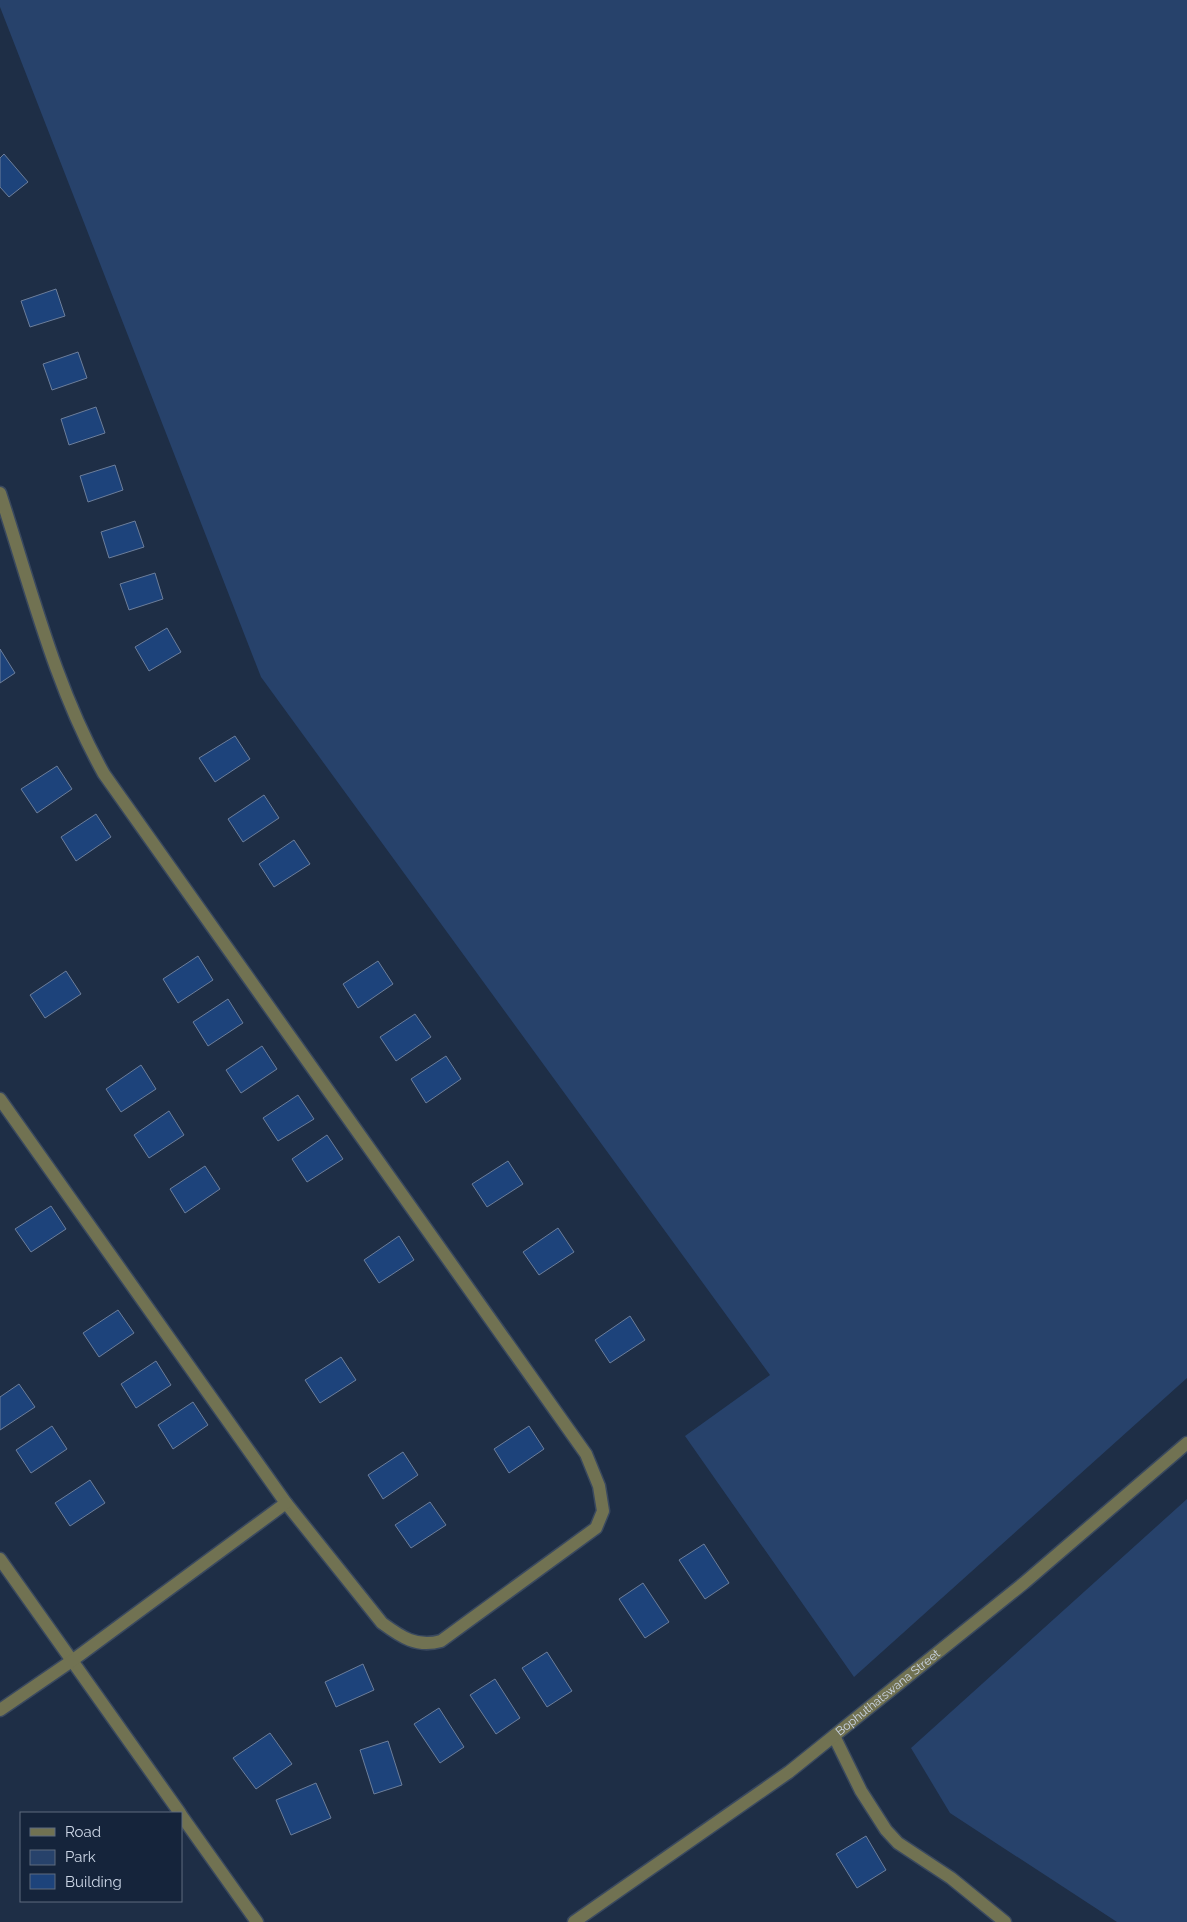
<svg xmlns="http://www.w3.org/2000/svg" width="1187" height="1922" font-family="Raleway,sans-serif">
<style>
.green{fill:#27426b}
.building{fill:#1d437b;stroke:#6c7e9b}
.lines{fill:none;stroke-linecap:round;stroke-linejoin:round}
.minor-casing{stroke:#3a495f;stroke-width:15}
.minor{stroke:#717252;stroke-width:12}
.labels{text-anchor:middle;stroke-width:5;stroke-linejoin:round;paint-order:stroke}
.street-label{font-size:12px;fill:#cbd5e5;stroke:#15243b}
</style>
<rect width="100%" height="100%" fill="#1e2e46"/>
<path class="green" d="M 0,0 L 1187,0 L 1187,1378 L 854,1677 L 685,1436 L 770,1375 L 261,677 L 0,7 Z
M 1187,1499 L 1187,1922 L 1117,1922 L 950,1813 L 911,1748 Z"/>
<path class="building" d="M 4,154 L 28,182 L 9,197 L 0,187 L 0,158 Z
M 56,289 L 65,316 L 30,327 L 21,301 Z
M 78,352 L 87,378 L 52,390 L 43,364 Z
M 96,407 L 105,433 L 69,445 L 61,419 Z
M 115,465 L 123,490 L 88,502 L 80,476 Z
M 135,521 L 144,547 L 109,558 L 101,532 Z
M 155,573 L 163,599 L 129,610 L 120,584 Z
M 167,628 L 181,652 L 149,671 L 135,647 Z
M 0,649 L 15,673 L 0,683 Z
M 235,736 L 250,759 L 215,782 L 199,758 Z
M 57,766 L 72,789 L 37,813 L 21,789 Z
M 264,795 L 279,818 L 243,842 L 228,819 Z
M 96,814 L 111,837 L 76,861 L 61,837 Z
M 294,840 L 310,864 L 274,887 L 259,864 Z
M 198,956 L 213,980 L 178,1003 L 163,979 Z
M 378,961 L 393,984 L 358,1008 L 343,984 Z
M 66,971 L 81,994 L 45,1018 L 30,995 Z
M 228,999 L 243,1023 L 208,1046 L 193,1022 Z
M 415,1014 L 431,1037 L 396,1061 L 380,1037 Z
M 262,1046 L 277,1069 L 241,1093 L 226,1070 Z
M 446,1056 L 461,1079 L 426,1103 L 411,1079 Z
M 141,1065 L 156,1089 L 121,1112 L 106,1089 Z
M 298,1095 L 314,1119 L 278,1141 L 263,1118 Z
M 169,1111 L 184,1135 L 149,1158 L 134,1135 Z
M 327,1135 L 343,1159 L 307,1182 L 292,1159 Z
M 508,1161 L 523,1184 L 487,1207 L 472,1184 Z
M 205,1166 L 220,1189 L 185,1213 L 170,1189 Z
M 51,1206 L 66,1229 L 31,1252 L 15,1229 Z
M 558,1228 L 574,1252 L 539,1275 L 523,1252 Z
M 399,1236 L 414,1260 L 379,1283 L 364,1260 Z
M 118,1310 L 134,1333 L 99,1357 L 83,1333 Z
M 630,1316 L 645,1340 L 610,1363 L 595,1340 Z
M 341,1357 L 356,1380 L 320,1403 L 305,1380 Z
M 156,1361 L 171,1385 L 136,1408 L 121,1384 Z
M 19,1384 L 35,1407 L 0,1430 L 0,1397 Z
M 193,1402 L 208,1425 L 173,1449 L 158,1425 Z
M 52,1426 L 67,1449 L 31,1473 L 16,1450 Z
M 529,1426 L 544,1449 L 509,1473 L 494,1449 Z
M 403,1452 L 418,1475 L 383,1499 L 368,1475 Z
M 90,1480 L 105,1503 L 70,1526 L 55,1503 Z
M 430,1502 L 446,1525 L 411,1548 L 395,1525 Z
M 704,1544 L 729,1583 L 705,1599 L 679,1560 Z
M 643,1583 L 669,1622 L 645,1638 L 619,1599 Z
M 547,1652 L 572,1691 L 547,1707 L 522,1668 Z
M 363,1664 L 374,1690 L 336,1707 L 325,1682 Z
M 495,1679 L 520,1718 L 496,1734 L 470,1695 Z
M 439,1708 L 464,1747 L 440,1763 L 414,1724 Z
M 270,1733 L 292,1764 L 256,1789 L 233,1758 Z
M 388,1741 L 402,1785 L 374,1794 L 360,1750 Z
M 316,1783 L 331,1818 L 291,1835 L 276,1800 Z
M 866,1836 L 886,1870 L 857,1888 L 836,1854 Z"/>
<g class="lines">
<g class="minor-casing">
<g id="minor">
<path d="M 0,493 C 31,588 55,687 104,774 L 586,1454 L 599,1486 L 603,1511 L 596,1528 L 441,1641 C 417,1648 401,1637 382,1623 L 286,1503 L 0,1099"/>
<path d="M 0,1559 L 180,1813"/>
<path d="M 0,1710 L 73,1660 L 286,1503"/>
<path d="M 834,1736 L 861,1791 L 886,1830 L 898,1843 L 951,1878 L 1005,1922"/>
<path d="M 181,1815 L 257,1922"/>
<path id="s1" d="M 574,1922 L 789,1772 L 1024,1583 L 1187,1443"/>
</g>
</g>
<use href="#minor" class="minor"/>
</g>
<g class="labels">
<g class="street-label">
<text dy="4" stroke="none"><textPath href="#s1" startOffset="389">Bophuthatswana Street</textPath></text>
</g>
</g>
<rect x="20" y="1812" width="162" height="90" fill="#15243b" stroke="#5e6b7f"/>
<rect x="30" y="1828" width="25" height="8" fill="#717252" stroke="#5e6b7f"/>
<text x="65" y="1837" font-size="15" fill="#cbd5e5">Road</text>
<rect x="30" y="1850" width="25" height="15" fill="#27426b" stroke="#5e6b7f"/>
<text x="65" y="1862" font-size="15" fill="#cbd5e5">Park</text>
<rect x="30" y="1874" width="25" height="15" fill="#1d437b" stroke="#5e6b7f"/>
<text x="65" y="1887" font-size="15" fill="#cbd5e5">Building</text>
</svg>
